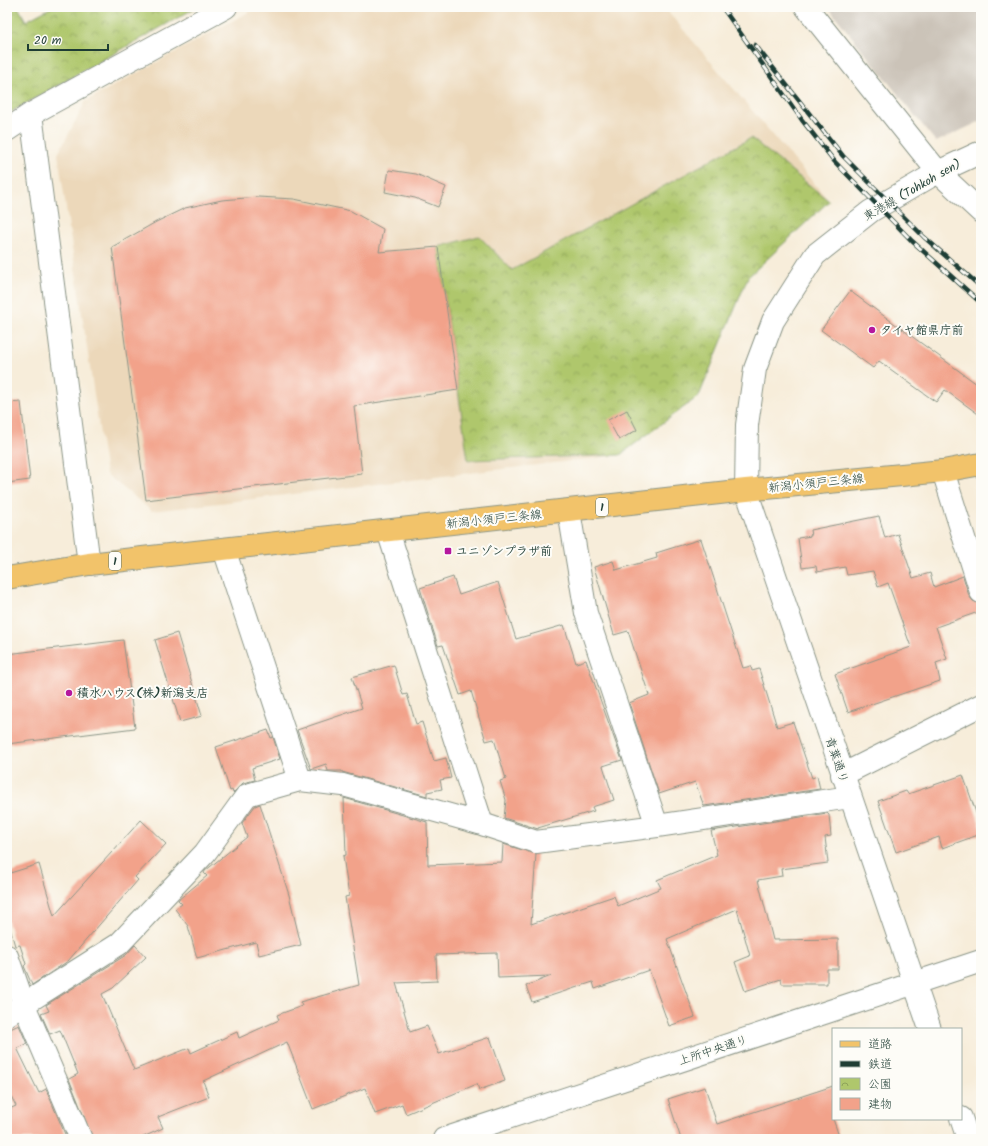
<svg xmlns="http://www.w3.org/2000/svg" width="988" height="1146" font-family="Kalam,'Klee One',sans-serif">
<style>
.built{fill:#ecd8ba}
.industrial{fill:#cbc3b8}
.park{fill:url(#park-crowns);stroke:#678250}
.building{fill:#f2a28a}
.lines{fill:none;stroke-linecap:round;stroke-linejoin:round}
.minor-casing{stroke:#8b9587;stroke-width:24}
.major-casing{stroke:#8b9587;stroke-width:24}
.minor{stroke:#fff;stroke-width:22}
.major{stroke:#f2c36a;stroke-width:22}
.rail-casing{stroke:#1f3d34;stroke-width:4.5}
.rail{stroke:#fdfcf7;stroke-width:3;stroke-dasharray:9;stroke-linecap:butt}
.poi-dot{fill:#b5179e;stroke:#fdfcf7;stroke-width:1.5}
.labels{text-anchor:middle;stroke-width:4;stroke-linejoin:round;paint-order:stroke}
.shield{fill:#fdfcf7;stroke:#62766e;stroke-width:1}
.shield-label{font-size:11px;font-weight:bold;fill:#1f3d34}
.street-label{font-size:12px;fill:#1f3d34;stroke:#fdfcf7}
.poi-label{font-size:12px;font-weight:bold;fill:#1f3d34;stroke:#fdfcf7;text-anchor:start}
</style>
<defs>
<pattern id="park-crowns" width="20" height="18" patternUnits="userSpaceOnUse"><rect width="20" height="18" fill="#afc76c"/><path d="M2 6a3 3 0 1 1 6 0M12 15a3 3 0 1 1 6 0" fill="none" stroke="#8ea35a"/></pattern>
</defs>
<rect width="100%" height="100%" fill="#fdfcf7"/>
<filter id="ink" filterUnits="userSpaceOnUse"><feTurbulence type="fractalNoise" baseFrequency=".025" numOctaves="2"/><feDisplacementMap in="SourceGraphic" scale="8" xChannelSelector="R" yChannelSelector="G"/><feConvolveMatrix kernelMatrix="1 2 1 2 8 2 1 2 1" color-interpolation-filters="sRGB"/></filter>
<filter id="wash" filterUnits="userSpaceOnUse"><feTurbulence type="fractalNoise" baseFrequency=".012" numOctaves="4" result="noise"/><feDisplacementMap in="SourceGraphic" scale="16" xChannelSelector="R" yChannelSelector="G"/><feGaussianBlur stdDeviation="0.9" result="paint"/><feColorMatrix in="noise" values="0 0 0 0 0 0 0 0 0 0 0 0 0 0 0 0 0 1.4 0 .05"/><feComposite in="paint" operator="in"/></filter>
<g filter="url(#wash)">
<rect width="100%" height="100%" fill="#f7edda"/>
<path class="built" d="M 258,7 L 664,7 L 829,201 L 748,277 L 699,396 L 620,455 L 152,511 L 106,474 L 58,154 L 86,101 Z"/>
<path class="industrial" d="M 828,7 L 981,7 L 981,121 L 936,142 Z"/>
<path class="park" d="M 7,7 L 18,7 L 26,21 L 52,7 L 197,7 L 7,114 Z
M 751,138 L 829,201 L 748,277 L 699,396 L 620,455 L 468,460 L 438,247 L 479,236 L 512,270 Z"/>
<g id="blocks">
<path class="building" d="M 389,170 L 416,174 L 446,187 L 438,207 L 415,198 L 385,192 Z
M 258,197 L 294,199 L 351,211 L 383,229 L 379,252 L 438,247 L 458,390 L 354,406 L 362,474 L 146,500 L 112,247 L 156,222 L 185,208 L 222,200 Z
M 850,291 L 981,387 L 981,416 L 945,390 L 936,402 L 879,361 L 873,368 L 821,330 Z
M 21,402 L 30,480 L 7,483 L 7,403 Z
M 627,410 L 637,430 L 619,440 L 608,420 Z
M 879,516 L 885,538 L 898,534 L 913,578 L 930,573 L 934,587 L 963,576 L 969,596 L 973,601 L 981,604 L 981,611 L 936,627 L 947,659 L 936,663 L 940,681 L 848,712 L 835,674 L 911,647 L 888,583 L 878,587 L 873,571 L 847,575 L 845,567 L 817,572 L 816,566 L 802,568 L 798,538 L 811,536 L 810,530 Z
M 701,539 L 743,668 L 751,666 L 752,671 L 759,669 L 777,727 L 793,722 L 812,778 L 817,776 L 820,789 L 704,806 L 695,782 L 659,794 L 629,703 L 649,695 L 628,631 L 614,635 L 594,567 L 613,561 L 616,570 L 657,558 L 656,553 Z
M 453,577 L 459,595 L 498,582 L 516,639 L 564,625 L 576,663 L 586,660 L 622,760 L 603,766 L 614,800 L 592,807 L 594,811 L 538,828 L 538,829 L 504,818 L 506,800 L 500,781 L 506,779 L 494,739 L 486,741 L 471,691 L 460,695 L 443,645 L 438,646 L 420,588 Z
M 177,633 L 202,716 L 180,722 L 155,640 Z
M 123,640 L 135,728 L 7,744 L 7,654 Z
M 394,665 L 403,695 L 407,694 L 416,724 L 422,722 L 434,761 L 446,758 L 451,778 L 440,780 L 442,789 L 427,792 L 427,796 L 342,772 L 342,771 L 328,771 L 326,764 L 311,769 L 297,730 L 362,708 L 352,677 Z
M 268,730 L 271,738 L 273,737 L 280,759 L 252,768 L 255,780 L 243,783 L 233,793 L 232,790 L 230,791 L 216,747 Z
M 963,775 L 981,827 L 981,834 L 942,848 L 939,837 L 896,852 L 878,801 L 906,791 L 908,794 Z
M 344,798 L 427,822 L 428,865 L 502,862 L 503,844 L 536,854 L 531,924 L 614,896 L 618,906 L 661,888 L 657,880 L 717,855 L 711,831 L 827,813 L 829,815 L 831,836 L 825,837 L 828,863 L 781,869 L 782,876 L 758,880 L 773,940 L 838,939 L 838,969 L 827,969 L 827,984 L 782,984 L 781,979 L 745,991 L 735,962 L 750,956 L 737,909 L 667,939 L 695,1017 L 669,1026 L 649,970 L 595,989 L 593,982 L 532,1002 L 526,986 L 551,976 L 498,978 L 497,953 L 436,955 L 437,981 L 396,983 L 410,1032 L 427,1026 L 439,1054 L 490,1037 L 505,1081 L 479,1090 L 477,1084 L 406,1114 L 402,1104 L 375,1114 L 365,1088 L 313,1109 L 287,1042 L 203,1081 L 209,1097 L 158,1117 L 163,1128 L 139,1139 L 93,1139 L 69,1079 L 78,1074 L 60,1030 L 50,1034 L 41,1014 L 49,1011 L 46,1005 L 126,955 L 135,945 L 146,957 L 113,988 L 102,994 L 134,1070 L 189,1048 L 191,1053 L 237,1032 L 239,1038 L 279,1020 L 277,1015 L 302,1006 L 300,1002 L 359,985 L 345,897 L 349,896 L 343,856 L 346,855 Z
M 260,804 L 289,895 L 301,945 L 259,955 L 256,942 L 197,958 L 188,926 L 175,909 L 182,904 L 178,900 L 207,876 L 204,873 L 205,871 L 247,837 L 242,823 L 255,806 Z
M 141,820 L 166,844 L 135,877 L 138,880 L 68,961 L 32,985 L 24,966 L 26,964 L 20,945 L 15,946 L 7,918 L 7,874 L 39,864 L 54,916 Z
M 19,1025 L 27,1044 L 17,1048 L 39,1093 L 46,1089 L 67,1139 L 7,1139 L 7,1110 L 16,1106 L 7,1088 L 7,1028 L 8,1030 Z
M 833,1086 L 833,1119 L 840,1139 L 681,1139 L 668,1099 L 705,1087 L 717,1124 Z"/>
</g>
</g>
<g filter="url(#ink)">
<use href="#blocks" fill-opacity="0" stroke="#8b9587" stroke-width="1"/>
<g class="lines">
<g class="minor-casing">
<path id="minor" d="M 806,7 L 938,172 L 981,212
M 31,114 L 89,564
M 7,130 L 31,114 L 226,7
M 943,471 L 981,592
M 569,511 L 586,613 L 657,826
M 388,531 L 482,824
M 224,549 L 300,780
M 842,775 L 981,705
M 7,956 L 24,1005 L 81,1139
M 7,1015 L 119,944 L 205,853 L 247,795 L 300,780 L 343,785 L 482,824 L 536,842 L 657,826 L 850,797
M 930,1029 L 746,490 L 747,425 L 755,369 L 773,321 L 815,255 L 871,211 L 938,172 L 981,152
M 961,1118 L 968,1139
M 444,1139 L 981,961"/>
</g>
<g class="major-casing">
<path id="major" d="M 7,578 L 89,564 L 746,490 L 943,471 L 981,464"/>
</g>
<use href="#minor" class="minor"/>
<use href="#major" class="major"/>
<g class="rail-casing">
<path id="rail" d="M 722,7 L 802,120 L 835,162 L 912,241 L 981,303
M 755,45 L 843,156 L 924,237 L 981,287"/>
</g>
<use href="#rail" class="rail"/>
</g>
</g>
<g class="poi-dot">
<circle cx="872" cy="330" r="4"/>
<rect x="444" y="547" width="8" height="8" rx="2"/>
<circle cx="69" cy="693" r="4"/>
</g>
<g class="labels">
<g class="shield">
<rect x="596" y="498" width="12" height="18" rx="3"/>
<rect x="109" y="552" width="12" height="18" rx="3"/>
</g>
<g class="shield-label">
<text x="602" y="511">1</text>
<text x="115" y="565">1</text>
</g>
<g class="street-label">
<text transform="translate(912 190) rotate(-30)" y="4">東港線 (Tohkoh sen)</text>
<text transform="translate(816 483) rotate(-6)" y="4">新潟小須戸三条線</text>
<text transform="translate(494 519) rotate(-6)" y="4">新潟小須戸三条線</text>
<text transform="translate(837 760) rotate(71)" y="4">青葉通り</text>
<text transform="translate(713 1050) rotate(-18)" y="4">上所中央通り</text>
</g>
<g class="poi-label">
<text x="880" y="334">タイヤ館県庁前</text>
<text x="456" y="555">ユニゾンプラザ前</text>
<text x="77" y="697">積水ハウス(株)新潟支店</text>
</g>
</g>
<rect width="988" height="1146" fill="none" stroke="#fdfcf7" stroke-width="24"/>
<rect x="832" y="1028" width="130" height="92" fill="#fdfcf7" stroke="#a4b0a9"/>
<rect x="840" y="1041" width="20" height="6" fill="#f2c36a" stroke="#a4b0a9"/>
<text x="868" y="1048" font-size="12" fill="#1f3d34">道路</text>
<rect x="840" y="1061" width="20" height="6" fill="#1f3d34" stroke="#a4b0a9"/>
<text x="868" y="1068" font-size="12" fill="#1f3d34">鉄道</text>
<rect x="840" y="1078" width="20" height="12" fill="url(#park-crowns)" stroke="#a4b0a9"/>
<text x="868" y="1088" font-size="12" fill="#1f3d34">公園</text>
<rect x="840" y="1098" width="20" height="12" fill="#f2a28a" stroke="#a4b0a9"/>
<text x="868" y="1108" font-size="12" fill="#1f3d34">建物</text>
<path d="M28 44v6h80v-6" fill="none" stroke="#1f3d34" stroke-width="2"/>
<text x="34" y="44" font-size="12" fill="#1f3d34" stroke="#fdfcf7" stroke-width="3" paint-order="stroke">20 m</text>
</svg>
